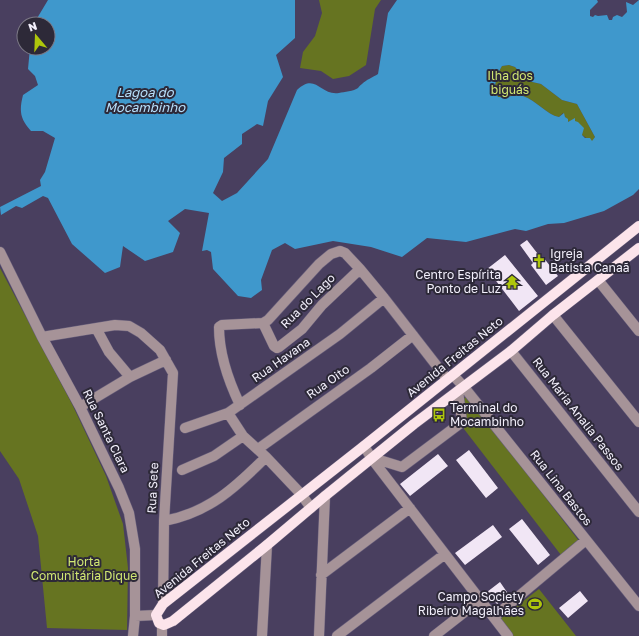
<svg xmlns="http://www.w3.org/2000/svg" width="639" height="636" font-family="'Golos Text',sans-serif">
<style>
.green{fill:#667421}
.water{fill:#3f98cc;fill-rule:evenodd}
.building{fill:#f1e6f5}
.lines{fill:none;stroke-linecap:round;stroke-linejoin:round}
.minor-casing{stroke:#685f7b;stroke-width:11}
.major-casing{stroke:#685f7b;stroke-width:11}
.minor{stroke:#a69398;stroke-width:10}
.major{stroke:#fce4eb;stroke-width:10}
.labels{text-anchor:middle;stroke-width:4;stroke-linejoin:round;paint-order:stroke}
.park-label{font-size:12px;fill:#d2e873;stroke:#2d2938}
.poi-label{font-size:12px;fill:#f3f0fc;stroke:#2d2938;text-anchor:start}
.street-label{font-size:12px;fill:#f3f0fc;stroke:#2d2938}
.water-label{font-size:13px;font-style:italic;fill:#b6dffb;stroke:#2d2938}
</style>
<rect width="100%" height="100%" fill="#493f5f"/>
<path class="green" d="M 319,0 L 381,0 L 375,9 L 366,65 L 349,76 L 333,79 L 321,71 L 300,68 L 303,52 L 315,36 L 322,13 Z
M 509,65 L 515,67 L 528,81 L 541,84 L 562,100 L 577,104 L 595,137 L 592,142 L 582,135 C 583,129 580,125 575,122 L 575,119 L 568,122 L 563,113 L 559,117 C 547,115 536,100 523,96 C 515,94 506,98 498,97 L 494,89 L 498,73 L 502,66 Z
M 0,268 L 72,404 L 106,476 L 123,524 L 128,568 L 127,630 L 47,628 L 38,536 L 19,479 L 0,451 Z
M 467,396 L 579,541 L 561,555 L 464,429 L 463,399 Z
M 539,589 L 576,636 L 513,636 L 500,619 Z"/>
<path class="water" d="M 48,0 L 295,0 L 295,38 L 276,55 L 283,77 L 268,101 L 263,126 L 257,124 L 242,134 L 242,144 L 224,158 L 223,172 L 213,193 L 222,201 L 237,193 L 268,159 L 297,90 C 316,72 320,96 339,93 C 344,92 354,91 358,88 C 359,87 360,85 362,84 C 366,80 373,77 378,74 L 388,13 L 397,0 L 597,0 L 598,2 L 590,10 L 590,16 L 593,17 L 595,15 L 598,16 L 607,15 L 609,20 L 612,20 L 613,17 L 617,15 L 622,17 L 627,12 L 626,2 L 633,5 L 639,0 L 639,189 L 633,195 L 604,211 L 564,223 L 548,224 L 526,231 L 515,229 L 466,242 L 427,238 L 402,257 L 371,247 L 333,241 L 295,249 L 285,243 L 272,250 L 261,280 L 262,290 L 251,298 L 238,296 L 213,269 L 211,252 L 207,250 L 202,251 L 209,213 L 185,209 L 168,221 L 180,233 L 173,252 L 145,261 L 123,246 L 120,267 L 105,273 L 72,244 L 48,198 L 43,196 L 22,208 L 16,206 L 1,215 L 0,207 L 41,186 L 40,180 L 45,172 L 55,138 L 43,131 L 31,131 C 20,119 19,111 23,95 L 38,85 L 35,76 L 28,69 L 30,48 L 48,48 L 48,24 L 35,24 L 36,20 ZM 509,65 L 515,67 L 528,81 L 541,84 L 562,100 L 577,104 L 595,137 L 592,141 L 590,138 L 585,138 L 582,135 L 584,128 L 578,122 L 575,121 L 575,118 L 568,122 L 568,119 L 565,117 L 564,113 L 559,117 C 547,115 536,100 523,96 C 515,94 506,98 498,97 L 494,89 L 498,73 L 502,66 Z"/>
<path class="building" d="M 527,240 L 541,258 L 543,257 L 558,276 L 546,285 L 531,265 L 533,263 L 520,245 Z
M 505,255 L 538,296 L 519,311 L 487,269 Z
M 469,450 L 498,488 L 486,498 L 456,460 Z
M 438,454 L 448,466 L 410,496 L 400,484 Z
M 522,519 L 550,555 L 538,565 L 509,529 Z
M 493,525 L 502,537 L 465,565 L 455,553 Z
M 500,582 L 509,595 L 497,604 L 487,592 Z
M 580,591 L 588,601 L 568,618 L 559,608 Z"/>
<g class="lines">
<g class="minor-casing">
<path id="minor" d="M 0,252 L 42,337 L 80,407 L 119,488 L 129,513 L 135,549 L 135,616 L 133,636
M 598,280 L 639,331
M 553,315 L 639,422
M 263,323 L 274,346 L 277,348 L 279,347 L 302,329 L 322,305 L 360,269
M 96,328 L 109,352 L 130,377
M 42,337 L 115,325 L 129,326 L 141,333 L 160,350 L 173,373 L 164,521 L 163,604
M 511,351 L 639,512
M 453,375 L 464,387 L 639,606
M 240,405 C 228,380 219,355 219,327 L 222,325 L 263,323 L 268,320 L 319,264 L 331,254 L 340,251 L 345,253 L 360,269 L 384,298 L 447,379
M 80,407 L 130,377 L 166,360
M 228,413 L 243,436 L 266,457 L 301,494 L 311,508
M 185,428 L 228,413 L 340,334 L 384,298
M 364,446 L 372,459 L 508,636
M 258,449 L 371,368 L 413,335
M 373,458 L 402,467 L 462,422 L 458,391
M 182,470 L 214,456 L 243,436
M 164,521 C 208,513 235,488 266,457
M 321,575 L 410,508
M 135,616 L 156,615
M 494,617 L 586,540
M 162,636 L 162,625
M 262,636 L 267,545
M 319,636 L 325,496
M 337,636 L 445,554
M 434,636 L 480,600"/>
</g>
<g class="major-casing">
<path id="major" d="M 639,226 L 364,446 L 163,604 L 156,615 L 159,623 L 164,625 L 173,621 L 267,545 L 325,496 L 414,424 L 511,351 L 553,315 L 639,248"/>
</g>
<use href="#minor" class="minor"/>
<use href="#major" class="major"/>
</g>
<defs>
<g id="church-bare" transform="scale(1.08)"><path d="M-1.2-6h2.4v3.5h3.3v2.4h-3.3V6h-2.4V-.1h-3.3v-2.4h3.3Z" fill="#aec60b" stroke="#2d2938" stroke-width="2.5" paint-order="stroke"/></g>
<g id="temple-bare" transform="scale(1.08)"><path d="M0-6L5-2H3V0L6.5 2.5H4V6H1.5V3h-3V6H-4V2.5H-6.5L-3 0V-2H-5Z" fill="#aec60b" stroke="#2d2938" stroke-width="2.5" paint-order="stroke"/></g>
<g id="bus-bare" transform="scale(1.08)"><path d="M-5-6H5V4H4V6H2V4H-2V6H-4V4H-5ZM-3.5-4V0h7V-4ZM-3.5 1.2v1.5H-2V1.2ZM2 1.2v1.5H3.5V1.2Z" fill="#aec60b" stroke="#2d2938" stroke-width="2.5" paint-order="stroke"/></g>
<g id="stadium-bare" transform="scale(1.08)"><path d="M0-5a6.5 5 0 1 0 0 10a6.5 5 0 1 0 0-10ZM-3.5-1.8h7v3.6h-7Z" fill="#aec60b" stroke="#2d2938" stroke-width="2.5" paint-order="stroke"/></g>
</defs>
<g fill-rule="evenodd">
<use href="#church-bare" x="539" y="261"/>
<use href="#temple-bare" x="512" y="282"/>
<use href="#bus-bare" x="439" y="415"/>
<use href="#stadium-bare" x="535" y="604"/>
</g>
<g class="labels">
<g class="park-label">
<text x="510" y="80">Ilha dos<tspan x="510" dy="14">biguás</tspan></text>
<text x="84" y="566">Horta<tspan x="84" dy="14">Comunitária Dique</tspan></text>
</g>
<g class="poi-label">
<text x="550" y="258">Igreja<tspan x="550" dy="14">Batista Canaã</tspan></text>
<text x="501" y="279" text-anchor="end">Centro Espírita<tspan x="501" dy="14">Ponto de Luz</tspan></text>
<text x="450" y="412">Terminal do<tspan x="450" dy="14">Mocambinho</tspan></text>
<text x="524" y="601" text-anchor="end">Campo Society<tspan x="524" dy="14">Ribeiro Magalhães</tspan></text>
</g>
<g class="street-label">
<text transform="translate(308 301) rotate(-45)" y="4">Rua do Lago</text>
<text transform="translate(455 357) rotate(-39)" y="4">Avenida Freitas Neto</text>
<text transform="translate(281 360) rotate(-35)" y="4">Rua Havana</text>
<text transform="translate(328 382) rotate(-35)" y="4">Rua Oito</text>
<text transform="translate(578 414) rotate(52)" y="4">Rua Maria Analia Passos</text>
<text transform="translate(106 431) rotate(64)" y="4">Rua Santa Clara</text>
<text transform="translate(153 488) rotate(-87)" y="4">Rua Sete</text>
<text transform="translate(561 488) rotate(52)" y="4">Rua Lina Bastos</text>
<text transform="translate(202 558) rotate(-39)" y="4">Avenida Freitas Neto</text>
</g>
<g class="water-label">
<text x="145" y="97">Lagoa do<tspan x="145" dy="15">Mocambinho</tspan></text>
</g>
</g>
<g transform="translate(36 36) rotate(341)"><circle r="19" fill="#2d2938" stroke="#7c7986"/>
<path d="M0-3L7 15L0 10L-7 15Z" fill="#aec60b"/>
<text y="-6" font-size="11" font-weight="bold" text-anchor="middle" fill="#f3f0fc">N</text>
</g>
</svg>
